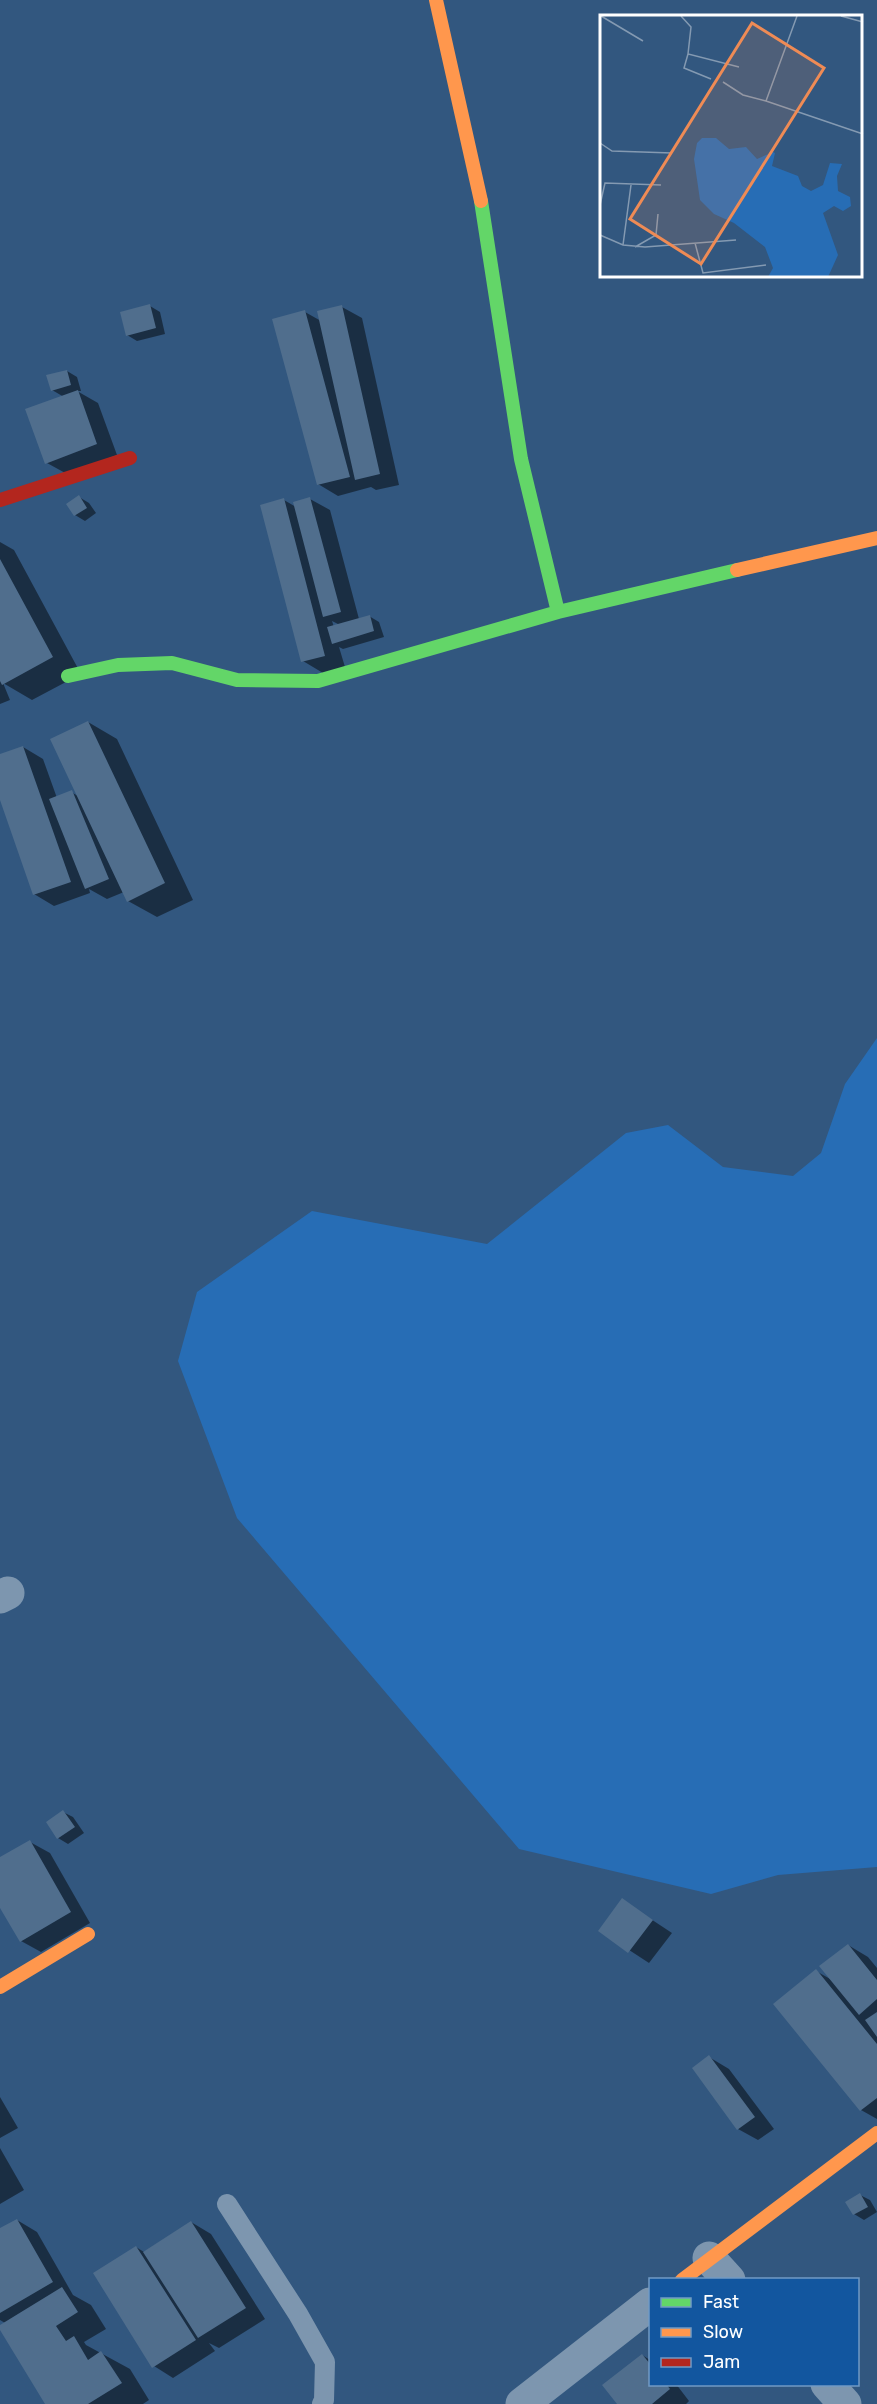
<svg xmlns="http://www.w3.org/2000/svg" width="877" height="2404" font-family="Rubik,sans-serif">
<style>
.green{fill:#276db5}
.shadow{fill:#0007;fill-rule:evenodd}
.building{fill:#506e8d}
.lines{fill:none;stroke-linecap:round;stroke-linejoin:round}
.lane{stroke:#7d96af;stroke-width:20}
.street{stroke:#7d96af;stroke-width:33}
.fast{stroke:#63d668;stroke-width:14}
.slow{stroke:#ff974d;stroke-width:14}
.jam{stroke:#b3261e;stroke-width:14}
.inset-road{fill:none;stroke:#849ab2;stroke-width:1.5}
.view{fill:#ef8b55;fill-opacity:0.15;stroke:#ef8b55;stroke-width:3}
.inset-edge{fill:none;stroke:#fff;stroke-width:3}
</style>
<rect width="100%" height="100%" fill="#32577f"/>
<path class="green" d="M 877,1038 L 877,1867 L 778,1875 L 711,1894 L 519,1849 L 237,1518 L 178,1361 L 197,1292 L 312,1211 L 487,1244 L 626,1133 L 668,1125 L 723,1167 L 793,1176 L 821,1153 L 845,1084 Z"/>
<path class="shadow" d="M 150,306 L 160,312 L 165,334 L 137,341 L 127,335 Z
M 342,307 L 362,318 L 399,485 L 376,490 L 371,487 L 338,496 L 318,484 L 305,312 L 321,321 Z
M 67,371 L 77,377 L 81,391 L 77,391 L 98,403 L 117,455 L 67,474 L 47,463 L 64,397 L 52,390 Z
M 79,497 L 89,503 L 96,513 L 85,521 L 75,515 Z
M 310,499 L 330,510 L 359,619 L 369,616 L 379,622 L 384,637 L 343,649 L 339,647 L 345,667 L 323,673 L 303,661 L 284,500 L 296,507 ZM 332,621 L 340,625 L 334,627 Z
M 0,542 L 14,550 L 81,674 L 32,700 L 3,683 L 10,700 L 0,704 Z
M 88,722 L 117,739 L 193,900 L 157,917 L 128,901 L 124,892 L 107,899 L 89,889 L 90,893 L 54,906 L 34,894 L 0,796 L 0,755 L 23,747 L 43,759 L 57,798 L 71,792 L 78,796 Z
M 63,1812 L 73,1817 L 84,1833 L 68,1844 L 58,1838 Z
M 30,1842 L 50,1853 L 90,1923 L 41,1952 L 21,1941 L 0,1905 L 0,1859 Z
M 622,1900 L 672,1933 L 649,1963 L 600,1931 Z
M 848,1945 L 868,1957 L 877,1968 L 877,2119 L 861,2110 L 816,1971 L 832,1980 Z
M 709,2057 L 729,2069 L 774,2129 L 758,2140 L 738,2129 Z
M 0,2097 L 18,2128 L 0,2138 Z
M 0,2148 L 24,2190 L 0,2204 Z
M 860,2195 L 870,2200 L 877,2212 L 864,2220 L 854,2214 Z
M 17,2220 L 37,2232 L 73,2295 L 91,2305 L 106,2329 L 84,2342 L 86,2345 L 130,2369 L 149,2400 L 143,2404 L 47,2404 L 0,2328 L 5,2323 L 0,2320 L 0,2230 Z
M 191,2222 L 211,2234 L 265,2319 L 219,2348 L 209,2343 L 215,2351 L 173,2378 L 154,2366 L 136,2247 L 144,2252 Z
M 642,2355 L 650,2360 L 650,2384 L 676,2384 L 689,2401 L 686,2404 L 619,2404 Z"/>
<path class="building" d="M 150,304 L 156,328 L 126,336 L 120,312 Z
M 342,305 L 380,474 L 355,480 L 317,311 Z
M 305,310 L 350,477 L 317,485 L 272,319 Z
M 67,370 L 71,385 L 51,391 L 46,375 Z
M 78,390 L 97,444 L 45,464 L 25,409 Z
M 79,495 L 87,508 L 74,516 L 66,504 Z
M 310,497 L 341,612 L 323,617 L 293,502 Z
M 284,498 L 325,656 L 301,662 L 260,505 Z
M 0,559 L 53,657 L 2,685 L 0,681 Z
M 370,615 L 374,631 L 332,644 L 327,627 Z
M 88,721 L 165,883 L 127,902 L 50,739 Z
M 23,746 L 71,882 L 33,895 L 0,800 L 0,754 Z
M 72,790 L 109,879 L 85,889 L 49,799 Z
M 63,1810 L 75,1827 L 57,1839 L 46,1822 Z
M 30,1840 L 71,1912 L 20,1942 L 0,1908 L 0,1857 Z
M 622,1898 L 653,1920 L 628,1953 L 598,1931 Z
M 848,1944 L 877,1980 L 877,1999 L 859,2015 L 819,1966 Z
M 816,1969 L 877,2044 L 877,2098 L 860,2111 L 773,2004 Z
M 877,2012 L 877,2037 L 865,2020 Z
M 709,2055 L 755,2117 L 737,2130 L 692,2068 Z
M 860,2193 L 868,2207 L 853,2215 L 845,2202 Z
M 17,2219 L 53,2282 L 0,2313 L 0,2228 Z
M 191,2221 L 246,2308 L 198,2338 L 143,2252 Z
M 136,2246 L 196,2340 L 152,2368 L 93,2273 Z
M 62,2287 L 78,2312 L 56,2326 L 66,2341 L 74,2336 L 88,2360 L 101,2351 L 122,2383 L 88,2404 L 45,2404 L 0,2330 L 0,2325 Z
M 642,2354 L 650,2364 L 650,2384 L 666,2384 L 670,2389 L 652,2404 L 617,2404 L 602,2385 Z"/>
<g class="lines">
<path class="lane" d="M 227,2204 L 298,2314 L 325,2362 L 324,2400 L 322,2404"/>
<path class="street" d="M 0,1597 L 8,1593
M 709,2258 L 729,2280
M 827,2384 L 845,2404
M 522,2404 L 650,2304"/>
<path class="fast" d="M 481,201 L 521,459 L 558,612 L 737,570
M 68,676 L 118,665 L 172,663 L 237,680 L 318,681 L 558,612"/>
<path class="slow" d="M 436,0 L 481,201
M 737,570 L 877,538
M 0,1987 L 88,1934
M 682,2280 L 877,2133"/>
<path class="jam" d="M 0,500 L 130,458"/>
</g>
<g transform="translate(600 15)">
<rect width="262" height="262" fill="#32577f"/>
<path d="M 102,123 L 116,123 L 129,134 L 146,132 L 157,144 L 173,137 L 175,138 L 172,151 L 198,161 L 202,171 L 211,176 L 223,170 L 230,148 L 242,149 L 237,161 L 238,176 L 250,182 L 251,191 L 243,196 L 234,191 L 223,198 L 238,240 L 228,262 L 168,262 L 173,253 L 165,232 L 134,208 L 114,199 L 100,185 L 94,144 L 97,128 Z" fill="#276db5"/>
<path class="inset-road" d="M 1,1 L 43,26M 81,1 L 91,12 L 88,39 L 139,52M 197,1 L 166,86 L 263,119M 241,1 L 263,7M 88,39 L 84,53 L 111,64M 123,67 L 143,80 L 166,86M 0,128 L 12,136 L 72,138M 0,190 L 5,168 L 61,170M 0,220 L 23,230 L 45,232 L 136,225M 95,228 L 103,258 L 166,250M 23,230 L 31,170M 35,232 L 56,220 L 58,199"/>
<path class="view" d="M 152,8 L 224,53 L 101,249 L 30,204 Z"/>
<rect width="262" height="262" class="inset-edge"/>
</g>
<rect x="649" y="2278" width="210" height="108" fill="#12569f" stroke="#719ac5" stroke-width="1.5"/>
<rect x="661" y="2298" width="30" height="9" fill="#63d668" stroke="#719ac5" stroke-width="1.5"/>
<text x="703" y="2308" font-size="18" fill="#ffffff">Fast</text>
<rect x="661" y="2328" width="30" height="9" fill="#ff974d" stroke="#719ac5" stroke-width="1.5"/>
<text x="703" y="2338" font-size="18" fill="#ffffff">Slow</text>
<rect x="661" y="2358" width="30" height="9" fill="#b3261e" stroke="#719ac5" stroke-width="1.5"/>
<text x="703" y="2368" font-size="18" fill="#ffffff">Jam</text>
</svg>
